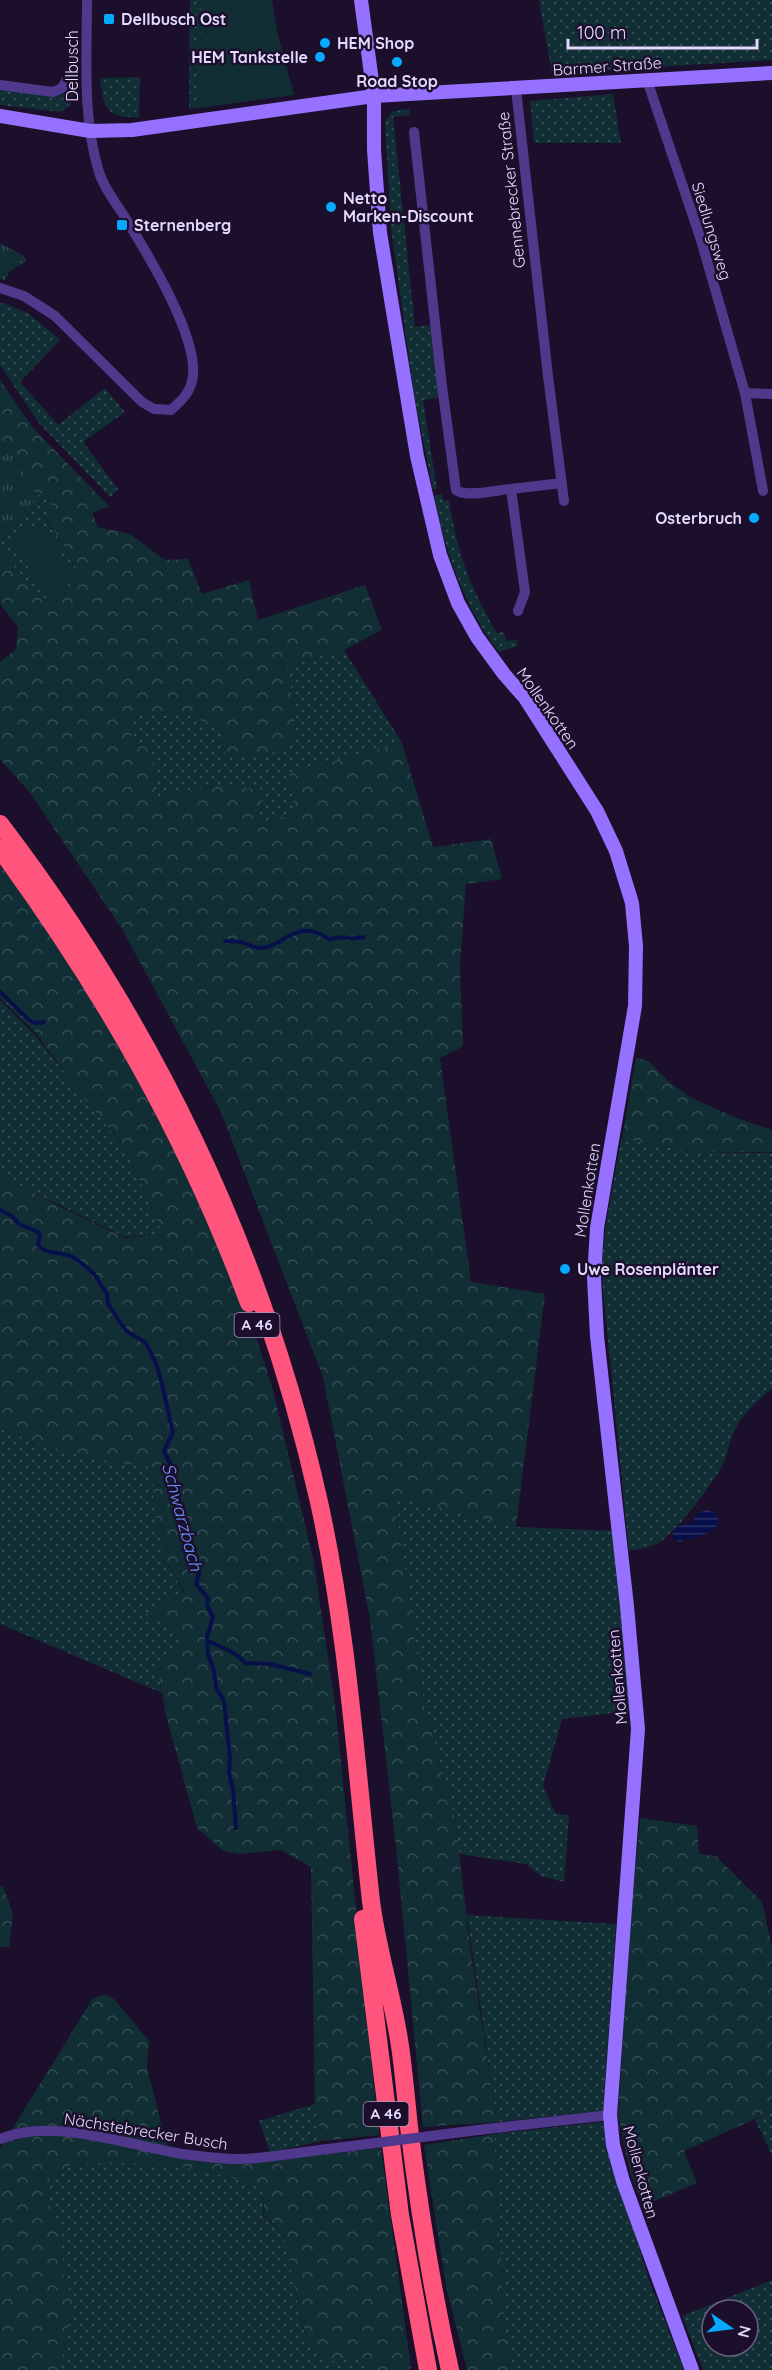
<svg xmlns="http://www.w3.org/2000/svg" width="772" height="2370" font-family="Quicksand,sans-serif">
<style>
.grass{fill:url(#grass-dots);fill-rule:evenodd}
.forest{fill:url(#forest-crowns)}
.park{fill:url(#park-tufts)}
.garden{fill:#122e35}
.water{fill:url(#water-rules)}
.lines{fill:none;stroke-linecap:round;stroke-linejoin:round}
.stream{stroke:#08104b;stroke-width:4}
.minor{stroke:#50388c;stroke-width:10}
.secondary{stroke:#9670ff;stroke-width:14}
.motorway{stroke:#ff547c;stroke-width:18}
.minor-bridge{stroke:#50388c;stroke-width:10}
.poi-dot{fill:#05a9ff;stroke:#1b0f2b;stroke-width:2}
.labels{text-anchor:middle;stroke-width:5;stroke-linejoin:round;paint-order:stroke}
.shield{fill:#1b0f2b;stroke:#a99cbf;stroke-width:1.5}
.shield-label{font-size:15px;font-weight:bold;fill:#e6d9ff}
.poi-label{font-size:16px;font-weight:bold;fill:#e6d9ff;stroke:#1b0f2b;text-anchor:start}
.street-label{font-size:16px;fill:#e6d9ff;stroke:#1b0f2b}
.water-label{font-size:18px;font-style:italic;fill:#6794ff;stroke:#1b0f2b}
</style>
<defs>
<pattern id="grass-dots" width="8" height="8" patternUnits="userSpaceOnUse" patternTransform="scale(1.5)"><rect width="8" height="8" fill="#122e35"/><path d="M2 2h.1M6 6h.1" fill="none" stroke="#344c53" stroke-width="1.8" stroke-linecap="round"/></pattern>
<pattern id="forest-crowns" width="20" height="18" patternUnits="userSpaceOnUse" patternTransform="scale(1.5)"><rect width="20" height="18" fill="#122e35"/><path d="M2 6a3 3 0 1 1 6 0M12 15a3 3 0 1 1 6 0" fill="none" stroke="#344c53"/></pattern>
<pattern id="park-tufts" width="24" height="20" patternUnits="userSpaceOnUse" patternTransform="scale(1.5)"><rect width="24" height="20" fill="#122e35"/><path d="M3 7l-1-3M5 7V3M7 7l1-3M15 17l-1-3M17 17v-4M19 17l1-3" fill="none" stroke="#344c53"/></pattern>
<pattern id="water-rules" width="6" height="5" patternUnits="userSpaceOnUse" patternTransform="scale(1.5)"><rect width="6" height="5" fill="#08104b"/><path d="M0 2.5h6" fill="none" stroke="#2c3266"/></pattern>
</defs>
<rect width="100%" height="100%" fill="#1b0f2b"/>
<path class="grass" d="M 190,0 L 201,0 L 200,108 L 189,109 Z
M 539,0 L 772,0 L 772,60 L 552,73 Z
M 74,73 C 74,89 77,105 60,112 L 0,105 L 0,90 L 63,93 L 69,88 Z
M 140,77 L 139,117 C 107,119 103,107 100,78 Z
M 613,94 L 621,143 L 534,143 L 530,101 Z
M 409,109 L 410,115 L 393,117 L 415,327 L 432,325 L 440,397 L 423,400 L 437,489 L 433,490 L 414,394 L 391,228 L 385,121 L 393,111 Z
M 0,302 L 28,313 L 60,340 L 20,382 L 58,425 L 105,388 L 125,412 L 83,442 L 118,489 L 110,497 L 39,423 L 0,365 Z
M 46,491 L 51,504 L 47,520 L 82,577 L 44,603 L 0,549 L 0,542 L 37,496 Z
M 442,494 L 443,501 L 449,500 C 457,553 470,587 497,633 L 504,632 L 506,641 L 517,640 L 518,646 L 499,652 C 464,607 445,551 434,496 Z
M 344,650 L 402,743 L 289,773 L 295,812 L 256,826 L 264,790 L 222,785 L 158,797 L 151,746 L 132,744 L 130,713 L 185,712 L 221,731 L 297,738 L 288,665 Z
M 0,1000 L 34,1034 L 126,1150 L 163,1235 L 125,1237 L 0,1176 Z
M 621,1139 L 697,1152 L 772,1153 L 772,1389 C 755,1401 735,1422 730,1442 C 728,1450 726,1457 723,1464 C 715,1481 672,1538 656,1544 C 647,1548 637,1549 629,1551 L 601,1270 L 606,1224 Z
M 0,1429 C 51,1448 98,1460 152,1467 L 154,1506 L 164,1558 L 183,1591 L 144,1616 L 158,1619 L 183,1638 L 158,1670 L 162,1693 L 0,1624 Z
M 394,1496 L 516,1527 L 615,1531 L 630,1711 L 562,1719 L 543,1786 L 555,1813 L 569,1816 L 564,1882 L 541,1876 L 526,1864 L 459,1854 L 455,1818 L 424,1703 Z
M 467,1915 L 616,1924 L 603,2111 L 497,2122 Z
M 315,2104 L 322,2141 L 270,2152 L 259,2121 Z
M 772,2111 L 772,2155 L 755,2120 Z
M 602,2122 L 648,2277 L 684,2370 L 514,2370 L 505,2334 L 494,2134 Z
M 108,2162 C 157,2163 219,2168 264,2190 L 263,2216 L 276,2227 L 285,2239 L 303,2328 L 315,2351 L 328,2361 L 358,2359 L 368,2370 L 60,2370 L 73,2300 L 64,2278 L 60,2224 L 50,2208 L 49,2179 L 71,2164 Z
M 772,2280 L 772,2370 L 703,2370 L 682,2316 ZM 712,2310 L 748,2310 L 748,2346 L 712,2346 Z"/>
<path class="forest" d="M 0,380 L 33,428 L 109,506 L 92,513 L 98,527 L 130,534 L 165,560 L 188,559 L 202,594 L 249,580 L 258,620 L 365,585 L 382,630 L 344,650 L 288,665 L 297,739 L 269,755 L 225,756 L 221,731 L 185,712 L 130,713 L 132,744 L 151,746 L 158,797 L 222,785 L 264,790 L 256,826 L 295,812 L 289,773 L 402,743 L 433,847 L 491,839 L 502,879 L 466,884 L 460,967 L 463,1046 L 440,1058 L 471,1282 L 545,1294 L 516,1527 L 394,1497 L 424,1703 L 455,1819 L 471,1953 L 497,2122 L 423,2127 L 397,1856 L 370,1619 L 323,1377 L 221,1112 L 122,929 L 31,794 L 0,759 L 0,662 L 16,649 L 18,627 L 0,604 L 0,549 L 44,603 L 82,577 L 47,519 L 51,504 L 46,491 L 37,496 L 8,448 L 0,443 Z
M 0,866 L 40,913 L 101,1008 L 196,1182 L 243,1297 L 273,1390 L 314,1562 L 336,1712 L 379,2135 L 322,2141 L 315,2103 L 311,1867 L 281,1850 L 240,1854 L 223,1851 L 197,1828 L 166,1715 L 158,1671 L 182,1638 L 158,1619 L 143,1616 L 184,1591 L 164,1558 L 154,1506 L 152,1467 L 110,1462 L 46,1446 L 0,1429 L 0,1174 L 53,1203 L 125,1238 L 163,1235 L 126,1149 L 80,1093 L 35,1032 L 0,998 Z
M 636,1058 L 649,1061 L 669,1082 L 690,1097 L 734,1117 L 772,1130 L 772,1152 L 697,1152 L 622,1139 Z
M 640,1818 L 697,1826 L 699,1854 L 716,1856 L 762,1902 L 772,1947 L 772,2111 L 684,2151 L 697,2183 L 643,2206 L 630,2172 L 618,2116 L 630,1928 Z
M 0,1886 L 3,1886 L 13,1914 L 9,1947 L 0,1947 Z
M 106,1994 L 115,2000 L 149,2041 L 147,2068 L 170,2157 L 241,2164 L 381,2148 L 411,2368 L 406,2370 L 367,2370 L 358,2359 L 328,2361 L 314,2351 L 303,2326 L 284,2238 L 276,2226 L 264,2216 L 264,2190 C 218,2168 147,2160 96,2163 C 88,2163 80,2163 73,2164 C 65,2166 56,2175 49,2179 L 50,2208 L 60,2224 L 64,2278 L 73,2300 L 60,2370 L 0,2370 L 0,2149 L 93,1998 Z
M 494,2134 L 505,2334 L 514,2370 L 467,2370 L 446,2286 L 424,2145 Z"/>
<path class="park" d="M 0,243 L 24,256 L 26,261 L 9,272 L 5,280 L 0,279 Z
M 0,443 L 8,448 L 37,496 L 0,542 Z"/>
<path class="garden" d="M 201,0 L 272,0 L 277,31 L 294,95 L 200,108 Z
M 41,521 L 77,579 L 47,598 L 11,540 Z"/>
<path class="water" d="M 707,1510 L 715,1513 L 719,1519 C 717,1534 702,1533 692,1540 L 687,1538 L 680,1542 L 672,1537 L 675,1527 L 692,1523 L 698,1513 Z"/>
<g class="lines">
<path class="stream" d="M 225,941 C 230,941 235,941 240,942 C 246,943 252,947 258,948 C 283,949 296,915 330,940 C 340,934 352,941 364,937
M 0,992 L 29,1020 L 35,1023 L 44,1022
M 0,1210 L 13,1217 L 19,1224 L 38,1232 L 40,1236 L 38,1245 C 46,1256 64,1250 76,1259 C 80,1262 91,1271 94,1274 C 99,1280 100,1286 107,1293 L 108,1304 L 126,1331 L 145,1342 C 163,1370 164,1400 173,1432 L 164,1451 L 170,1463 L 174,1479 L 174,1498 L 182,1515 L 181,1527 L 187,1552 L 199,1573 L 196,1584 L 208,1598 L 207,1605 L 213,1617 L 207,1637 L 208,1655 L 214,1671 L 216,1687 L 224,1701 L 230,1758 L 229,1773 L 233,1789 L 236,1828
M 208,1641 C 220,1647 237,1652 245,1663 L 270,1664 L 310,1674"/>
<path class="minor" d="M 647,80 L 701,240 L 745,393 L 763,491
M 0,85 L 53,92 L 62,88 L 69,76
M 516,89 L 548,376 L 564,501
M 414,132 L 442,386 L 456,490 C 466,498 497,490 511,489
M 0,288 L 24,296 L 55,316 L 142,402 L 154,409 L 171,410 C 181,401 189,394 192,381 C 202,342 147,253 126,219 C 117,204 104,189 99,172 C 82,117 87,57 87,0
M 745,393 L 772,394
M 518,611 L 525,592 L 511,489 L 562,483
M 478,2130 L 610,2115
M 0,2139 C 54,2117 126,2145 182,2154 C 198,2156 215,2158 232,2159 C 259,2160 300,2152 328,2149"/>
<path class="secondary" d="M 361,0 L 374,96 L 374,150 L 380,233 L 417,456 L 440,555 L 458,603 L 477,637 L 504,674 L 525,698 L 597,811 L 616,851 L 632,903 L 636,946 L 635,1006 L 597,1228 L 594,1278 L 597,1336 L 627,1606 L 638,1729 L 610,2115 L 613,2145 L 623,2181 L 692,2370
M 0,116 L 90,131 L 132,130 L 374,96 L 772,73"/>
<path class="motorway" d="M 0,824 C 155,1027 263,1253 319,1502 C 348,1633 356,1767 371,1901 C 377,1950 393,1997 400,2046 C 404,2073 406,2100 409,2127 C 419,2209 432,2290 450,2370
M 0,849 C 104,991 188,1138 249,1303
M 363,1919 L 400,2215 L 428,2370"/>
<path class="minor-bridge" d="M 328,2149 L 478,2130"/>
</g>
<g class="poi-dot">
<rect x="103" y="13" width="12" height="12" rx="3"/>
<circle cx="325" cy="43" r="6"/>
<circle cx="320" cy="57" r="6"/>
<circle cx="397" cy="62" r="6"/>
<circle cx="331" cy="207" r="6"/>
<rect x="116" y="219" width="12" height="12" rx="3"/>
<circle cx="754" cy="518" r="6"/>
<circle cx="565" cy="1269" r="6"/>
</g>
<g class="labels">
<g class="shield">
<rect x="234.5" y="1313" width="45" height="24" rx="4.5"/>
<rect x="363.5" y="2102" width="45" height="24" rx="4.5"/>
</g>
<g class="shield-label">
<text x="257" y="1330">A 46</text>
<text x="386" y="2119">A 46</text>
</g>
<g class="poi-label">
<text x="121" y="25">Dellbusch Ost</text>
<text x="337" y="49">HEM Shop</text>
<text x="308" y="63" text-anchor="end">HEM Tankstelle</text>
<text x="397" y="87" text-anchor="middle">Road Stop</text>
<text x="343" y="204">Netto<tspan x="343" dy="18">Marken-Discount</tspan></text>
<text x="134" y="231">Sternenberg</text>
<text x="742" y="524" text-anchor="end">Osterbruch</text>
<text x="577" y="1275">Uwe Rosenplänter</text>
</g>
<g class="street-label">
<text transform="translate(72 66) rotate(-90)" y="6">Dellbusch</text>
<text transform="translate(607 66) rotate(-4)" y="6">Barmer Straße</text>
<text transform="translate(511 190) rotate(-96)" y="6">Gennebrecker Straße</text>
<text transform="translate(712 231) rotate(73)" y="6">Siedlungsweg</text>
<text transform="translate(548 708) rotate(55)" y="6">Mollenkotten</text>
<text transform="translate(587 1190) rotate(-81)" y="6">Mollenkotten</text>
<text transform="translate(617 1677) rotate(-95)" y="6">Mollenkotten</text>
<text transform="translate(146 2131) rotate(9)" y="6">Nächstebrecker Busch</text>
<text transform="translate(641 2172) rotate(75)" y="6">Mollenkotten</text>
</g>
<g class="water-label">
<text transform="translate(182 1517) rotate(75)" y="6">Schwarzbach</text>
</g>
</g>
<g transform="translate(730 2328) rotate(104)"><circle r="28" fill="#1b0f2b" stroke="#6c6080" stroke-width="1.5"/>
<path d="M0-4.5L10 22L0 15L-10 22Z" fill="#05a9ff"/>
<text y="-9" font-size="16" font-weight="bold" text-anchor="middle" fill="#e6d9ff">N</text>
</g>
<path d="M568 39v9h189v-9" fill="none" stroke="#e6d9ff" stroke-width="3"/>
<text x="577" y="39" font-size="18" fill="#e6d9ff" stroke="#1b0f2b" stroke-width="4.5" paint-order="stroke">100 m</text>
</svg>
